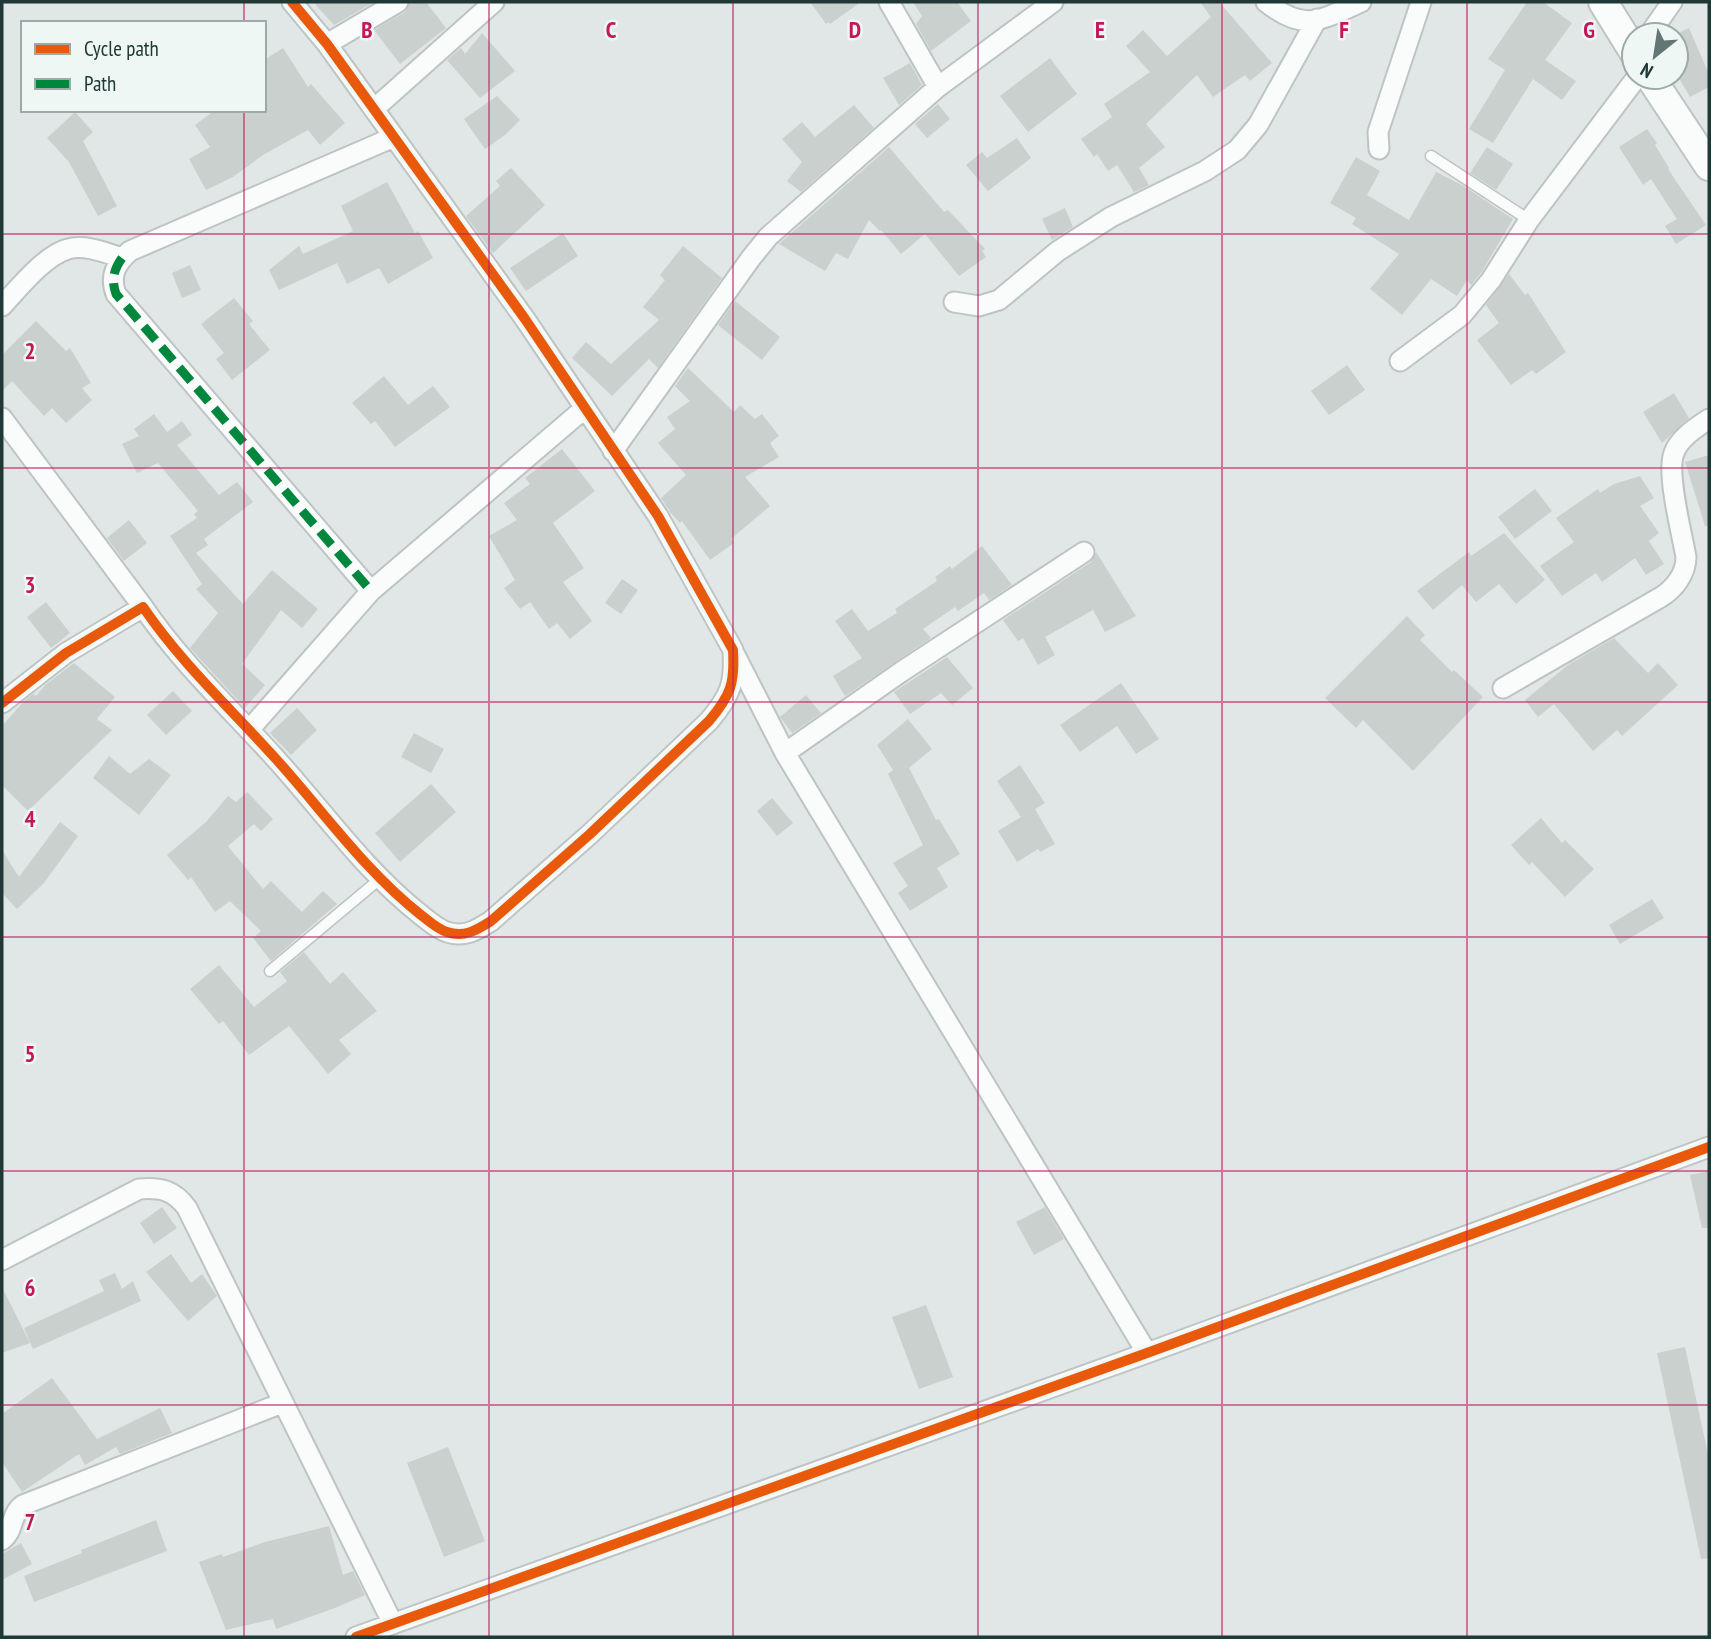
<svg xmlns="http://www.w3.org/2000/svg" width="1711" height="1639" font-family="'PT Sans Narrow',sans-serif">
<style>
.building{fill:#cad0ce}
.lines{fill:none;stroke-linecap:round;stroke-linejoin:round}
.service-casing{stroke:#bec4c3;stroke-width:13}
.minor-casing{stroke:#bec4c3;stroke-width:23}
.secondary-casing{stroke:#bdc5c3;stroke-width:32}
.service{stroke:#fafbfb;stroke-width:10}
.minor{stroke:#fafbfb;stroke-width:19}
.secondary{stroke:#fafbfb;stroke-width:28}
.quiet{stroke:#00873e;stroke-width:9;stroke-dasharray:18 9;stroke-linecap:butt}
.cycleway-casing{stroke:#eef7f4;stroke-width:15}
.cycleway{stroke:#e8590c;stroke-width:10}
.grid{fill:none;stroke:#c2185b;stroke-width:2;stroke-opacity:0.55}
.grid-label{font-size:23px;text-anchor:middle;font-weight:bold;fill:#c2185b;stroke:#eef7f4;stroke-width:5;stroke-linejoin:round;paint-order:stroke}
</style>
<rect width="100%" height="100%" fill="#e1e7e6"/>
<path class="building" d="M 313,2 L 374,2 L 334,25 Z
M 410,2 L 426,2 L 446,28 L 400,64 L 374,30 L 405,12 Z
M 810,2 L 861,2 L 830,24 L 829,22 L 826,24 Z
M 913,2 L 957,2 L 971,21 L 931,51 L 916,24 L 922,16 Z
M 1200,2 L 1219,2 L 1272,63 L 1250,81 L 1245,75 L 1213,97 L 1197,75 L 1146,124 L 1165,147 L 1139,168 L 1149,185 L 1134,192 L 1117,165 L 1108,171 L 1097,154 L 1094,157 L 1081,139 L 1112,117 L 1104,104 L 1150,72 L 1126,46 L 1143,30 L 1167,56 L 1211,17 Z
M 1527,2 L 1543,2 L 1572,23 L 1545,60 L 1576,81 L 1562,100 L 1533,79 L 1493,143 L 1469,129 L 1505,70 L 1488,59 Z
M 1689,28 L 1709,74 L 1709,87 L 1690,97 L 1676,73 L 1676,34 Z
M 482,33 L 515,71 L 480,98 L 447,60 L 461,48 L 465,54 Z
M 283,48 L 308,87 L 311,84 L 345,123 L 320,145 L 308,130 L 263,155 L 233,177 L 206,190 L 189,159 L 210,147 L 195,125 L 215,110 L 264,110 L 264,60 Z
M 1050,58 L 1077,94 L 1028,132 L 1000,96 Z
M 910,63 L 922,85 L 899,105 L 883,78 Z
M 497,96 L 520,120 L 505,135 L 485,149 L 464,119 Z
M 938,104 L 950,119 L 927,138 L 915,124 Z
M 854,105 L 874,128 L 801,192 L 787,181 L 802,162 L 782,139 L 802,122 L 815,137 Z
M 75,112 L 93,132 L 83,141 L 117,206 L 98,216 L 69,162 L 47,138 Z
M 1647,129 L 1657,143 L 1655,145 L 1669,168 L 1668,169 L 1706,225 L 1676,244 L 1665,226 L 1677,219 L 1651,179 L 1643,185 L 1619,147 Z
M 1017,138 L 1031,158 L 988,191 L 966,165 L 982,152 L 987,158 Z
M 889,147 L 944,212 L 948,210 L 985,249 L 982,251 L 986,257 L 959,276 L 925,234 L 901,254 L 881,230 L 880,231 L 869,220 L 848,259 L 836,253 L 825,271 L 779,244 Z
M 1487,147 L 1513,164 L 1496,190 L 1470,173 Z
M 1356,157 L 1380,171 L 1367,195 L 1409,220 L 1436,172 L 1462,185 L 1513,219 L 1481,273 L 1471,285 L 1467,280 L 1457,296 L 1431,279 L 1402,315 L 1370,289 L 1399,254 L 1352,224 L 1356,218 L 1330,203 Z
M 511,168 L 545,205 L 493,253 L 466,216 L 500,186 L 496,181 Z
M 387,182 L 415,233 L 418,231 L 433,258 L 388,284 L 379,268 L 347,284 L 337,263 L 279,290 L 269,270 L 299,246 L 303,254 L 353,231 L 341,206 Z
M 1065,208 L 1073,227 L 1052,240 L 1042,219 Z
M 563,233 L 578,256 L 526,291 L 510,268 Z
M 683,246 L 722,278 L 658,368 L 649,359 L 612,396 L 572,358 L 586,342 L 611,364 L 659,320 L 643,307 L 665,280 L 660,275 Z
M 190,265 L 201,290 L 182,298 L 172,273 Z
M 1509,274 L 1525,295 L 1528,293 L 1566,352 L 1536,374 L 1532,370 L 1511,385 L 1477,340 L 1499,323 L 1486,305 Z
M 234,298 L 253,321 L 249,324 L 270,350 L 232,380 L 216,359 L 224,353 L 201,324 Z
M 735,301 L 780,337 L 762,360 L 718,325 Z
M 36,321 L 66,351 L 70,348 L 91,383 L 82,388 L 92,400 L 66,423 L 52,408 L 44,416 L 12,381 L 2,391 L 2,355 Z
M 1347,365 L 1365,390 L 1329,415 L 1311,391 Z
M 688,368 L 734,412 L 740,405 L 755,419 L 762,414 L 779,436 L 770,443 L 779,457 L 745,477 L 770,506 L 731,539 L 734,543 L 710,560 L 682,521 L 680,523 L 669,511 L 672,507 L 669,510 L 661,498 L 686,475 L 658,443 L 675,429 L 667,417 L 690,401 L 675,386 Z
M 384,376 L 408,405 L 433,386 L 450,407 L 395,447 L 375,421 L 371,424 L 352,403 Z
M 1674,393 L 1689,418 L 1662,443 L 1643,412 Z
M 154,414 L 167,432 L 182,421 L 192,435 L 177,445 L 219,495 L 237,482 L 253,502 L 204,539 L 208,545 L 196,553 L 243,604 L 272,570 L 318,609 L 302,628 L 281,610 L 242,664 L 265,685 L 245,708 L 190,648 L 218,613 L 196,589 L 202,584 L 170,536 L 197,518 L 194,514 L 198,511 L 158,463 L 137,473 L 122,444 L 139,436 L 134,429 Z
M 562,449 L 595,491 L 553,523 L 584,568 L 563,582 L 592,621 L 570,639 L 557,623 L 549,629 L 530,602 L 520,609 L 504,588 L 515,580 L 489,536 L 517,520 L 504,503 L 530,484 L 525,478 Z
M 1709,455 L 1709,526 L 1705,526 L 1685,462 Z
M 1640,476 L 1654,498 L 1640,506 L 1659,533 L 1649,541 L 1664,564 L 1646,575 L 1635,558 L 1602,582 L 1596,573 L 1562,596 L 1540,566 L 1574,542 L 1556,518 L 1598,489 L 1600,493 L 1614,484 Z
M 1535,489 L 1552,511 L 1515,539 L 1498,517 Z
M 129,520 L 147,543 L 124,561 L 107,538 Z
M 1504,533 L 1545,580 L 1516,604 L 1499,584 L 1476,602 L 1462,585 L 1433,610 L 1417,591 L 1469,552 L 1471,556 Z
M 982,546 L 1012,585 L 989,600 L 984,593 L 958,611 L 955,607 L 923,629 L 931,638 L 845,696 L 833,676 L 862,658 L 835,621 L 852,609 L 868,631 L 897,613 L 895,609 L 937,581 L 935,577 L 950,566 L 952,569 Z
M 1096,552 L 1136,616 L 1105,632 L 1093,610 L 1045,637 L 1055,655 L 1038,665 L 1023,638 L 1018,641 L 1003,620 L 1091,562 Z
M 622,579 L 638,590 L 621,614 L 605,603 Z
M 46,602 L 70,633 L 51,648 L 27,617 Z
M 1407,616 L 1425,635 L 1420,640 L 1452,672 L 1454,670 L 1483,697 L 1413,771 L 1363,720 L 1356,728 L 1325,698 Z
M 1614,638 L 1648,673 L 1658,663 L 1678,685 L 1622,736 L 1617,730 L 1593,751 L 1554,704 L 1538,717 L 1525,700 L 1568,665 Z
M 947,657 L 973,688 L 952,705 L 941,693 L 910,714 L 894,692 Z
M 74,663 L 115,697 L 97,719 L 112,730 L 28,811 L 2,785 L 2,726 L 23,702 L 33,694 L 36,696 L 45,685 Z
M 1121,683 L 1159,739 L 1136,754 L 1117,726 L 1080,752 L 1060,725 Z
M 173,691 L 192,711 L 166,735 L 147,715 Z
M 806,695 L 821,713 L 792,733 L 780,717 Z
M 297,708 L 317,730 L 291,755 L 270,733 Z
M 908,719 L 932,749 L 909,768 L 936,820 L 939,819 L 960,854 L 937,868 L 948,887 L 910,911 L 898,893 L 908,886 L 893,863 L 923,845 L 888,774 L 893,770 L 877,745 Z
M 414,733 L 444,749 L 431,773 L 401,757 Z
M 109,756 L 130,774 L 149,759 L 171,775 L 139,815 L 93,778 Z
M 1020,765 L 1045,803 L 1035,809 L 1055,844 L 1040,852 L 1038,849 L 1017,862 L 998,831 L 1021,817 L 997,781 Z
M 431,784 L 456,812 L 400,862 L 375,833 Z
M 247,792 L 273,819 L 261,831 L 254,824 L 228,846 L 263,889 L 271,881 L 302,912 L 323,891 L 337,904 L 271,961 L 253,938 L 261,931 L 230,901 L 215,912 L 191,877 L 188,880 L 167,855 L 206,822 L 228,796 L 236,802 Z
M 772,798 L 793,823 L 777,836 L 757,811 Z
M 1541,818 L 1562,843 L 1565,840 L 1594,869 L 1565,897 L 1532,862 L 1529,865 L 1511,845 Z
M 60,822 L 78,836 L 44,883 L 17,909 L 2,893 L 2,850 L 19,877 Z
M 1652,899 L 1664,918 L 1620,944 L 1609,925 Z
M 304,952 L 330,984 L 343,972 L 377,1011 L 339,1040 L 351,1054 L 328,1074 L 289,1026 L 249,1055 L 223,1021 L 219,1024 L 190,989 L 219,965 L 254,1007 L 287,981 L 280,972 Z
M 1709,1171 L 1709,1228 L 1702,1228 L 1690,1175 Z
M 162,1207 L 177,1228 L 154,1244 L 140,1223 Z
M 1045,1207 L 1064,1239 L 1034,1255 L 1016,1222 Z
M 171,1254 L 191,1283 L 202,1274 L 217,1296 L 188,1321 L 146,1272 Z
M 115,1273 L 122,1289 L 133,1281 L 141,1301 L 33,1349 L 24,1328 L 104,1291 L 99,1280 Z
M 2,1287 L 30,1343 L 2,1353 Z
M 926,1305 L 953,1377 L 919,1389 L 892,1317 Z
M 1685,1347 L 1709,1459 L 1709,1558 L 1701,1559 L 1657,1353 Z
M 52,1378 L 97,1439 L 160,1408 L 172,1433 L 120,1454 L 116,1447 L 85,1465 L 79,1454 L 22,1492 L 2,1462 L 2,1414 Z
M 448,1447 L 485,1541 L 444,1557 L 407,1463 Z
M 156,1520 L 167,1551 L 34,1602 L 24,1576 L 82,1553 L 81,1550 Z
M 329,1526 L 343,1575 L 353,1571 L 365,1595 L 335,1608 L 276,1629 L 273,1619 L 226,1630 L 199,1562 L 222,1554 L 223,1557 L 265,1542 Z
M 21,1543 L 32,1564 L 2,1580 L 2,1554 Z"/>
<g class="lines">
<g class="service-casing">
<path id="service" d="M 1431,156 L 1529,220
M 270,971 L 381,878"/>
</g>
<g class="minor-casing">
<path id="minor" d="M 889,2 L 938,87
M 1266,2 C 1305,33 1320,20 1361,2
M 1649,35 L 1672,2
M 327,44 L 398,2
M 374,109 L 494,2
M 1379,149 L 1378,132 L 1421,2
M 954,302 L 979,306 L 999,300 L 1058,251 L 1111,217 L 1205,171 L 1237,150 L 1258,125 L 1317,19
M 2,306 C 18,289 45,255 68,249 C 85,244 106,253 122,258
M 1400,361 L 1462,315 L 1491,280 L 1529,220 L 1637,77
M 2,418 L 143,607
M 613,451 L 751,258 L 768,237 L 938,87 L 1053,2
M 371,591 L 116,294 C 109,276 116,263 130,251 L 394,137
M 735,655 L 785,753 L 1147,1353
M 1503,688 L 1661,597 C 1674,589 1686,574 1686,557 C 1682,534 1666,473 1674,453 C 1679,438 1697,427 1709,419
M 2,703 L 66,653 L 143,607 C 182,664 230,708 276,759 C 323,811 365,871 421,915 C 429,921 437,929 447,932 C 464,938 477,930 491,921 L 590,834 L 709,721 C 731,695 735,683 733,650 L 658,516 L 525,319 L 327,44 L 292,2
M 249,730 L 371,591 L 585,408
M 785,753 L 901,672 L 1084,552
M 2,1260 L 139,1189 C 160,1187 174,1190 187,1208 L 393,1624
M 2,1540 C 15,1530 10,1514 23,1505 L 282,1403
M 356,1637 L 1147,1353 L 1709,1147"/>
</g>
<g class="secondary-casing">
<path id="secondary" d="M 1603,2 L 1634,52
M 1650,77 L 1709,166"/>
</g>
<use href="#service" class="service"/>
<use href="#minor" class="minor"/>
<use href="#secondary" class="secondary"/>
<path class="quiet" d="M 122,258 C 114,269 111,280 116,294 L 371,591"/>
<g class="cycleway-casing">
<path id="cycleway" d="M 2,703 L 66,653 L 143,607 C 182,664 230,708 276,759 C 323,811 365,871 421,915 C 429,921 437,929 447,932 C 464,938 477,930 491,921 L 590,834 L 709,721 C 731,695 735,683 733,650 L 658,516 L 525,319 L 327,44 L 292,2
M 356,1637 L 1147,1353 L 1709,1147"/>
</g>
<use href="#cycleway" class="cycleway"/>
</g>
<path class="grid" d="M 244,2 L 244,23M 489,2 L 489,1637M 733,2 L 733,1637M 978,2 L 978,1637M 1222,2 L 1222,1637M 1467,2 L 1467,1637M 244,110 L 244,1637M 2,234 L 1709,234M 2,468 L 1709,468M 2,702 L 1709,702M 2,937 L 1709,937M 2,1171 L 1709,1171M 2,1405 L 1709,1405"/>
<g class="grid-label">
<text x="367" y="38">B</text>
<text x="611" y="38">C</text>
<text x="855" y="38">D</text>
<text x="1100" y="38">E</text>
<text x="1344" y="38">F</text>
<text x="1589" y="38">G</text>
<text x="30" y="359">2</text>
<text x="30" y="593">3</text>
<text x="30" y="827">4</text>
<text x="30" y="1062">5</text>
<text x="30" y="1296">6</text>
<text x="30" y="1530">7</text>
</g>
<rect width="1711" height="1639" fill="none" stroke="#203937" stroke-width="7"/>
<rect x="21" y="21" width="245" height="91" fill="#eef7f4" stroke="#9caba8" stroke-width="2"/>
<rect x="35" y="44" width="35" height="10" fill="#e8590c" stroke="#9caba8" stroke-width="2"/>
<text x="84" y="56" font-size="21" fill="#203937">Cycle path</text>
<rect x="35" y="79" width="35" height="10" fill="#00873e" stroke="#9caba8" stroke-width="2"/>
<text x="84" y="91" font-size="21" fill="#203937">Path</text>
<g transform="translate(1655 56) rotate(210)"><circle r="33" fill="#eef7f4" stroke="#9caba8" stroke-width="2"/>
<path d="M0-5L12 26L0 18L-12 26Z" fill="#647674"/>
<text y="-10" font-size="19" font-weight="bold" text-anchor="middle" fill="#203937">N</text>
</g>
</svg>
